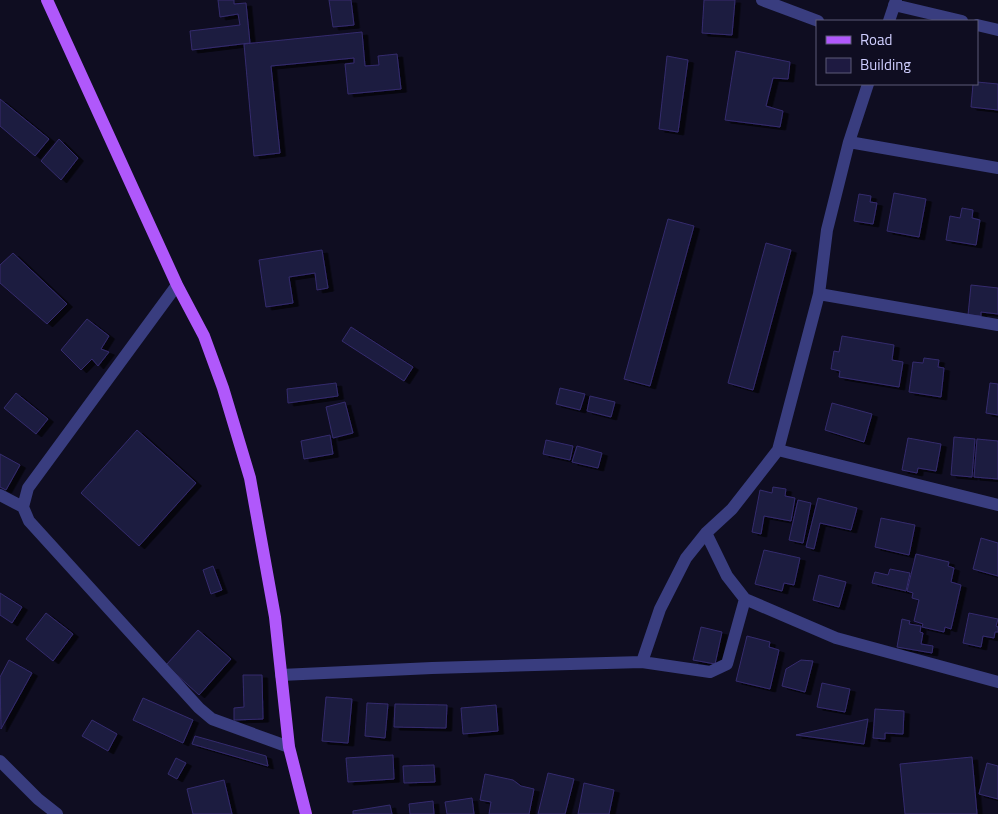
<svg xmlns="http://www.w3.org/2000/svg" width="998" height="814" font-family="'Titillium Web',sans-serif">
<style>
.building{fill:#1e1a41;stroke:#342c6d;filter:url(#shadow)}
.lines{fill:none;stroke-linecap:round;stroke-linejoin:round}
.minor{stroke:#393d7f;stroke-width:12}
.major{stroke:#b058fb;stroke-width:12}
</style>
<defs>
<filter id="shadow"><feDropShadow dx="5.5" dy="3" stdDeviation="0" flood-color="#0009"/></filter>
</defs>
<rect width="100%" height="100%" fill="#0f0d21"/>
<path class="building" d="M 218,0 L 234,0 L 234,4 L 246,3 L 250,43 L 192,50 L 190,31 L 240,25 L 238,14 L 220,17 Z
M 329,0 L 351,0 L 354,25 L 333,27 Z
M 704,0 L 735,0 L 732,35 L 702,33 Z
M 362,32 L 365,66 L 379,65 L 378,56 L 397,54 L 401,89 L 348,94 L 345,64 L 354,63 L 354,58 L 271,66 L 280,153 L 254,156 L 244,44 Z
M 736,51 L 790,62 L 788,79 L 773,78 L 766,106 L 783,111 L 780,127 L 725,120 Z
M 667,56 L 688,60 L 678,132 L 659,129 Z
M 977,82 L 998,84 L 998,110 L 971,107 L 973,84 L 977,84 Z
M 0,99 L 49,139 L 35,156 L 0,126 Z
M 59,139 L 78,158 L 61,180 L 41,161 Z
M 894,193 L 926,199 L 919,237 L 887,231 Z
M 859,194 L 871,196 L 870,202 L 877,203 L 873,224 L 854,221 Z
M 962,208 L 973,210 L 972,218 L 980,220 L 976,245 L 946,240 L 950,216 L 960,218 Z
M 668,219 L 694,226 L 650,386 L 624,379 Z
M 766,243 L 791,250 L 753,390 L 728,383 Z
M 322,250 L 328,288 L 317,290 L 315,273 L 289,277 L 293,303 L 266,307 L 259,260 Z
M 13,253 L 67,304 L 47,324 L 0,283 L 0,265 Z
M 971,285 L 998,288 L 998,314 L 981,312 L 981,316 L 968,315 Z
M 87,319 L 109,336 L 101,349 L 109,352 L 98,366 L 92,359 L 81,370 L 61,350 Z
M 351,327 L 413,367 L 404,381 L 342,341 Z
M 842,336 L 894,345 L 892,360 L 903,362 L 899,387 L 839,377 L 840,371 L 831,369 L 834,351 L 839,352 Z
M 924,358 L 939,360 L 938,367 L 944,368 L 941,397 L 909,392 L 913,362 L 923,363 Z
M 336,383 L 338,396 L 288,403 L 287,389 Z
M 990,383 L 998,384 L 998,415 L 986,413 Z
M 560,388 L 585,394 L 580,410 L 556,404 Z
M 16,393 L 48,419 L 36,434 L 4,408 Z
M 590,396 L 615,402 L 611,417 L 587,411 Z
M 345,402 L 353,433 L 333,438 L 326,407 Z
M 832,403 L 872,414 L 864,442 L 825,430 Z
M 137,430 L 196,483 L 139,546 L 81,493 Z
M 330,435 L 333,454 L 304,459 L 301,441 Z
M 954,437 L 975,439 L 972,477 L 951,475 Z
M 908,438 L 941,444 L 936,471 L 918,468 L 917,473 L 902,470 Z
M 977,439 L 998,441 L 998,479 L 974,477 Z
M 546,440 L 573,446 L 570,460 L 543,454 Z
M 577,446 L 602,453 L 598,468 L 572,462 Z
M 0,454 L 20,465 L 6,490 L 0,487 Z
M 773,487 L 786,489 L 785,496 L 795,498 L 791,521 L 764,516 L 761,534 L 752,532 L 760,490 L 772,493 Z
M 818,498 L 857,508 L 851,530 L 820,523 L 814,549 L 806,547 Z
M 798,500 L 811,503 L 803,543 L 789,540 Z
M 881,518 L 915,525 L 909,555 L 875,547 Z
M 981,538 L 998,543 L 998,576 L 973,569 Z
M 764,550 L 800,558 L 794,585 L 784,583 L 782,591 L 755,584 Z
M 916,554 L 949,562 L 948,566 L 954,568 L 951,582 L 961,585 L 951,629 L 945,627 L 944,632 L 922,627 L 923,624 L 914,621 L 919,600 L 912,598 L 913,593 L 907,591 Z
M 213,566 L 222,590 L 211,594 L 203,570 Z
M 890,569 L 910,573 L 906,591 L 872,583 L 875,572 L 888,575 Z
M 819,575 L 846,582 L 839,607 L 813,600 Z
M 0,593 L 22,607 L 12,623 L 0,615 Z
M 46,613 L 73,634 L 53,661 L 26,639 Z
M 969,613 L 998,619 L 996,626 L 998,627 L 998,632 L 995,632 L 994,638 L 983,636 L 981,647 L 963,643 Z
M 902,619 L 910,621 L 909,624 L 921,626 L 920,632 L 923,633 L 921,644 L 933,646 L 932,653 L 897,647 Z
M 701,627 L 722,632 L 715,664 L 693,660 Z
M 198,630 L 231,659 L 199,695 L 166,665 Z
M 747,636 L 770,642 L 769,647 L 779,650 L 770,689 L 736,681 Z
M 9,660 L 32,673 L 1,729 L 0,677 Z
M 801,660 L 813,661 L 805,692 L 782,686 L 786,669 Z
M 243,675 L 262,675 L 263,719 L 234,720 L 234,708 L 244,707 Z
M 822,683 L 850,689 L 845,712 L 817,707 Z
M 326,697 L 352,699 L 348,743 L 322,741 Z
M 143,698 L 193,720 L 183,743 L 133,720 Z
M 367,703 L 388,704 L 385,738 L 365,736 Z
M 395,704 L 447,705 L 446,728 L 394,727 Z
M 496,705 L 498,731 L 463,734 L 461,708 Z
M 875,709 L 904,711 L 903,734 L 885,733 L 885,739 L 873,738 Z
M 868,719 L 864,744 L 796,735 Z
M 92,720 L 117,734 L 108,751 L 82,736 Z
M 195,736 L 266,756 L 268,766 L 192,744 Z
M 393,755 L 394,779 L 348,782 L 346,758 Z
M 972,757 L 977,814 L 905,814 L 900,764 Z
M 176,758 L 186,763 L 177,779 L 168,774 Z
M 987,763 L 998,766 L 998,799 L 979,794 Z
M 434,765 L 435,782 L 404,783 L 403,766 Z
M 548,773 L 574,779 L 565,814 L 538,814 Z
M 485,774 L 513,780 L 521,786 L 534,789 L 529,814 L 489,814 L 491,802 L 480,800 Z
M 224,780 L 232,814 L 193,814 L 187,789 Z
M 584,783 L 614,790 L 609,814 L 578,814 Z
M 472,798 L 474,814 L 447,814 L 445,802 Z
M 433,801 L 434,814 L 410,814 L 409,804 Z
M 390,805 L 392,814 L 353,814 L 353,811 Z"/>
<g class="lines">
<path class="minor" d="M 762,0 L 818,21
M 894,5 L 962,21
M 889,21 L 896,0
M 977,25 L 998,30
M 849,142 L 998,168
M 819,294 L 998,325
M 778,450 L 998,505
M 0,495 L 23,507 L 29,521 L 199,708 L 212,719 L 289,747
M 23,507 L 28,488 L 177,285
M 706,533 L 727,576 L 745,599 L 836,638 L 998,682
M 642,662 L 660,609 L 686,558 L 706,533 L 732,509 L 778,450 L 819,294 L 827,230 L 849,142 L 868,84
M 281,675 L 432,668 L 642,662 L 710,672 L 727,664 L 745,599
M 0,761 L 38,799 L 57,814"/>
<path class="major" d="M 47,0 L 177,285 L 204,336 L 223,388 L 250,478 L 275,617 L 289,747 L 306,814"/>
</g>
<rect x="816" y="20" width="162" height="65" fill="#0f0d21" stroke="#5c5a79"/>
<rect x="826" y="36" width="25" height="8" fill="#b058fb" stroke="#5c5a79"/>
<text x="860" y="45" font-size="15" fill="#cfcefe">Road</text>
<rect x="826" y="58" width="25" height="15" fill="#1e1a41" stroke="#5c5a79"/>
<text x="860" y="70" font-size="15" fill="#cfcefe">Building</text>
</svg>
